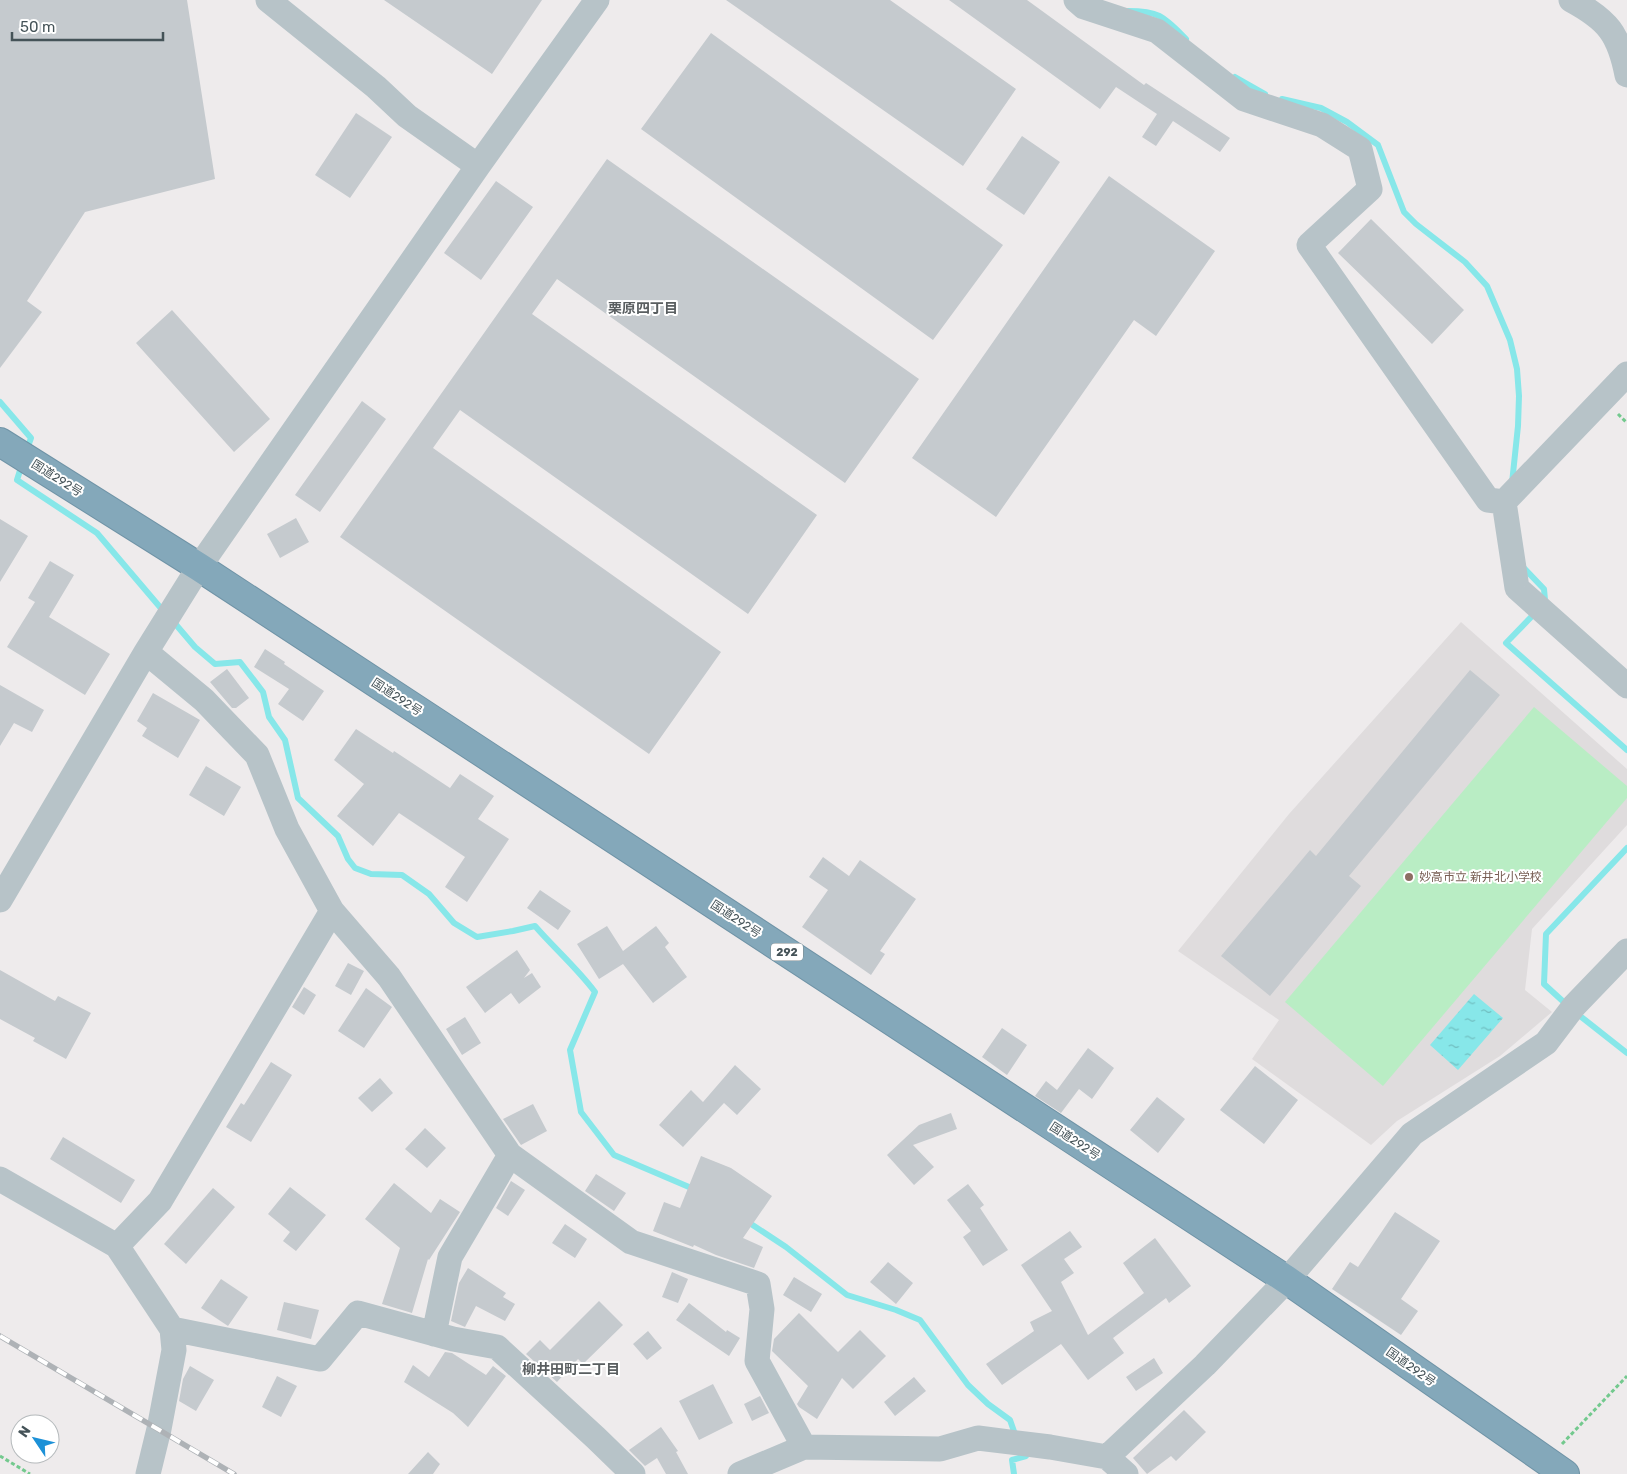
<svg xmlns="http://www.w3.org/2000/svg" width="1627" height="1474" font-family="Rubik,'Noto Sans JP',sans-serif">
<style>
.education{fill:#dfdcdd}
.park{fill:#b9edc4}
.water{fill:url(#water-ripples)}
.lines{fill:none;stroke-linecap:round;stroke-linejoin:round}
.stream{stroke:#87e7e9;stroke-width:6}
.building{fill:#c5cace}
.highway-casing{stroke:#6f93a6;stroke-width:30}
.path{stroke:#73c98e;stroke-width:3;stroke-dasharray:4 2.5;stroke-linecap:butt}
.minor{stroke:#b7c3c8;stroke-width:25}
.highway{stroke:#84a8ba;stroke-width:28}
.rail-casing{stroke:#aeb2b6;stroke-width:5.5}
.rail{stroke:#fff;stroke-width:4;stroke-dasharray:11;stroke-linecap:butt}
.education-dot{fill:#8d6e63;stroke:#fff;stroke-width:2}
.labels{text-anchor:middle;stroke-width:4;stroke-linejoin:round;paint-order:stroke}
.shield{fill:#fff;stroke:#7d878a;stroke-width:1}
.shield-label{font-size:11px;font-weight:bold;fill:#455358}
.street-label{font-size:12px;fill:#455358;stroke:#fff}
.education-label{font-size:12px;fill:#785e54;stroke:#fff;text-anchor:start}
.neighbourhood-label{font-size:14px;font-weight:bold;fill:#595e60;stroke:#fff}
</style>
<defs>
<pattern id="water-ripples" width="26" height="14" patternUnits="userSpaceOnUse" patternTransform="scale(1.25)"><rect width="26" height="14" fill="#87e7e9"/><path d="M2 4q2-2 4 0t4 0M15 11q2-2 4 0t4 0" fill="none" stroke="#70bec0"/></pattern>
</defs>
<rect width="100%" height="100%" fill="#eeebec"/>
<path class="education" d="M 1461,622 L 1627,769 L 1627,825 L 1532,929 L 1525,990 L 1552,1012 L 1500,1056 L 1397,1121 L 1371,1145 L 1252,1059 L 1279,1020 L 1178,951 L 1289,814 Z"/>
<path class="park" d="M 1534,707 L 1627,786 L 1627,798 L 1383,1086 L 1285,1002 Z"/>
<path class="water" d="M 1474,994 L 1503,1018 L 1458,1070 L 1430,1045 Z"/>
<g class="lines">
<path class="stream" d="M 1128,11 C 1160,11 1164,17 1186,39
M 1235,77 L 1265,94
M 1282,99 L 1321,108 L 1347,122 L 1378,145 L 1404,212 L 1416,224 L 1465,262 L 1487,286 L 1510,340 L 1517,369 L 1519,396 L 1518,426 L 1512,483
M 0,402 L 31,438 L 26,452
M 22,464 L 17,480 L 97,533 L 165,613
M 1523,567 L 1544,589 L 1545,600 L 1543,603
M 1537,611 L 1506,643 L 1627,750
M 172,620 L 195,647 L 215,664 L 240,662 L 263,692 L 269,717 L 285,740 L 298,798 L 338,836 L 348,859 L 355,868 L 371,874 L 402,875 L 429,894 L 454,923 L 477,937 L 513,931 L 535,926 C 554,948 577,968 595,992 L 570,1050 L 581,1112 L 614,1155 L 696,1190
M 1567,1005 L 1544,984 L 1546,934 L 1627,848
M 1575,1012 L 1627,1053
M 745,1220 L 786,1247 L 847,1295 L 896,1310 L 920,1320 L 968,1385 L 988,1404 L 1010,1420 L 1016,1437
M 1014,1474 L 1012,1460 L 1026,1456 L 1023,1450"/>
</g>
<path class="building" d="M 0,0 L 187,0 L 215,179 L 85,212 L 27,301 L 42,312 L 0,368 Z
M 384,0 L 542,0 L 492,74 Z
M 726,0 L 890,0 L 1016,89 L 963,166 Z
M 949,0 L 1027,0 L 1144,85 L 1146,83 L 1230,138 L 1220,152 L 1173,121 L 1156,146 L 1142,137 L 1157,114 L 1116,87 L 1100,109 Z
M 711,33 L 1003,245 L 933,340 L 641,129 Z
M 356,113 L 392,137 L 350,198 L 315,175 Z
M 1022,136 L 1060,162 L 1024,215 L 986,189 Z
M 607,159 L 919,379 L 845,483 L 557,279 L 532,314 L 817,515 L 748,614 L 460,410 L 433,448 L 721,652 L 649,754 L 340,537 Z
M 1109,176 L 1215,251 L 1156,336 L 1134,320 L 996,517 L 912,458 Z
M 496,181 L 533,207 L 481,280 L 444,253 Z
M 1371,219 L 1464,310 L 1432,344 L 1338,253 Z
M 172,310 L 270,419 L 234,452 L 136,343 Z
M 362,401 L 386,419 L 320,512 L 295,495 Z
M 296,518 L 309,542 L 280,558 L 267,534 Z
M 0,519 L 28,536 L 0,582 Z
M 50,561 L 74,575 L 49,617 L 110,654 L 85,695 L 7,647 L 35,602 L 28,598 Z
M 265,649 L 285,662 L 284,664 L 324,691 L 303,721 L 278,704 L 289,689 L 254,667 Z
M 227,669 L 249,698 L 236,708 L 232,708 L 210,682 Z
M 1470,670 L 1500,695 L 1349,876 L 1361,886 L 1270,996 L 1221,956 L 1310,850 L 1316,856 Z
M 0,685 L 44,710 L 32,732 L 14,723 L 0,746 Z
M 153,693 L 200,720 L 178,758 L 142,736 L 147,728 L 137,721 Z
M 356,729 L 393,753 L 394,751 L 450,788 L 460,774 L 494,796 L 478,819 L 509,839 L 467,902 L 445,887 L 465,857 L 399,813 L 373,846 L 337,816 L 364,784 L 334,760 Z
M 206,766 L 241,787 L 224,816 L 189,795 Z
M 823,857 L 849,876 L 860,860 L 916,899 L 880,951 L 885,954 L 871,975 L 802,927 L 828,890 L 809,877 Z
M 540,890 L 571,911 L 558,930 L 527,908 Z
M 607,926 L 623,951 L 656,926 L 669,943 L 665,947 L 687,977 L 653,1003 L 623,964 L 599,979 L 577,944 Z
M 517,950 L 530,970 L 524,978 L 532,973 L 541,987 L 519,1004 L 511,993 L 485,1013 L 466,987 Z
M 348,963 L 364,971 L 351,995 L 335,986 Z
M 0,970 L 55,1001 L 58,996 L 91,1013 L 66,1059 L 33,1041 L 35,1038 L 0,1019 Z
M 304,987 L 316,995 L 304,1015 L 292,1007 Z
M 366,988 L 392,1007 L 364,1048 L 338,1031 Z
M 465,1017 L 481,1043 L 462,1055 L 446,1029 Z
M 1002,1028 L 1027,1045 L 1007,1075 L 982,1057 Z
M 1088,1048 L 1114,1068 L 1092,1099 L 1079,1089 L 1061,1113 L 1035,1096 L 1046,1081 L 1057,1090 Z
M 271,1062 L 292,1075 L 251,1142 L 226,1127 L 241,1103 L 244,1105 Z
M 735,1065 L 761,1089 L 737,1115 L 724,1103 L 683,1147 L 659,1125 L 691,1090 L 703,1102 Z
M 1255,1066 L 1298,1100 L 1264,1144 L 1220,1110 Z
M 380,1078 L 393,1093 L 372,1112 L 358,1098 Z
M 1157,1097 L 1185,1119 L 1158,1153 L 1130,1130 Z
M 533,1104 L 547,1131 L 521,1145 L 503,1119 Z
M 951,1113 L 957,1129 L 913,1145 L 934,1167 L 914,1185 L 887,1155 L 919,1125 Z
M 425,1128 L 446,1148 L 427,1168 L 405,1149 Z
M 63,1137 L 135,1180 L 121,1203 L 50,1159 Z
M 701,1156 L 731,1168 L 772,1196 L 743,1238 L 763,1247 L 754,1268 L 716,1255 L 694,1245 L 693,1247 L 653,1231 L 664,1202 L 680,1208 Z
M 596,1174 L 626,1193 L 614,1211 L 585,1191 Z
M 511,1181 L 525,1190 L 508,1216 L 496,1208 Z
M 394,1183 L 431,1213 L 440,1199 L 460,1212 L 429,1260 L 428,1259 L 412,1313 L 382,1304 L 400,1248 L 365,1219 Z
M 968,1184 L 984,1205 L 980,1208 L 1008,1250 L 983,1266 L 963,1237 L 971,1231 L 947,1200 Z
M 290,1187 L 326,1215 L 296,1251 L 283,1241 L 290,1232 L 268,1214 Z
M 213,1188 L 235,1207 L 186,1264 L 164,1244 Z
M 1395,1212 L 1440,1241 L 1401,1299 L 1418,1311 L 1401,1335 L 1332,1289 L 1350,1262 L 1358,1267 Z
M 565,1224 L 587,1239 L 575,1258 L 552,1243 Z
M 1070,1231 L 1082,1247 L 1064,1259 L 1074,1273 L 1061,1282 L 1088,1335 L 1144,1293 L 1123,1263 L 1155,1238 L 1191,1286 L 1169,1303 L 1166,1298 L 1113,1338 L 1124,1353 L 1088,1380 L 1061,1344 L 1002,1385 L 986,1364 L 1034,1331 L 1030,1322 L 1052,1311 L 1021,1265 Z
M 888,1262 L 913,1283 L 896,1304 L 870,1282 Z
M 468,1268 L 506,1293 L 503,1297 L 515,1304 L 505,1321 L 476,1306 L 465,1327 L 451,1321 L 459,1283 Z
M 672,1272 L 688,1279 L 678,1303 L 662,1297 Z
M 794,1277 L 822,1294 L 811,1312 L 783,1295 Z
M 221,1279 L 248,1297 L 228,1326 L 201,1308 Z
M 599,1301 L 623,1325 L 583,1364 L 578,1359 L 557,1382 L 526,1354 L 540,1340 L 550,1350 Z
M 284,1302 L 319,1310 L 311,1339 L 277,1330 Z
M 689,1303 L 726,1332 L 727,1330 L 740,1338 L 729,1356 L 676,1320 Z
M 799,1313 L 838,1352 L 860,1330 L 886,1356 L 853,1389 L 842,1378 L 817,1419 L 799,1407 L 797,1404 L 808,1386 L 772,1351 L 774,1339 Z
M 648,1331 L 662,1348 L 647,1360 L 633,1344 Z
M 445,1352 L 452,1353 L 486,1375 L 493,1366 L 506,1376 L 468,1427 L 453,1413 L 404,1382 L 413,1365 L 429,1377 Z
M 1154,1358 L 1163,1373 L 1136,1391 L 1126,1377 Z
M 190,1366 L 214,1380 L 196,1411 L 179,1401 L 183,1379 Z
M 277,1376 L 297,1386 L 281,1417 L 262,1407 Z
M 914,1377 L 926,1391 L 895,1416 L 884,1402 Z
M 713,1384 L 733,1423 L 699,1440 L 679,1401 Z
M 760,1396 L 769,1413 L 752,1421 L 744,1404 Z
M 1184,1410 L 1206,1432 L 1176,1461 L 1171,1456 L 1147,1474 L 1133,1458 Z
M 661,1427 L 678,1451 L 676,1452 L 688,1474 L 666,1474 L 657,1458 L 645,1466 L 629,1450 Z
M 428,1452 L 440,1464 L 433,1474 L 408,1474 Z"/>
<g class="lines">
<g class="highway-casing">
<path id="highway" d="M 0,442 L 199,567 L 1287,1280 L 1565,1474"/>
</g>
<path class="path" d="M 1618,414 L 1627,423
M 1562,1444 L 1627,1376
M 0,1456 L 30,1474"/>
<path class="minor" d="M 268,0 L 376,87 L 407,116 L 478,166
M 1076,0 L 1084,7 L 1157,31 L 1244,99 L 1322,125 L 1360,149 L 1370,189 L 1309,245 L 1488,500 L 1504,502
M 1571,0 C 1608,20 1619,34 1627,75
M 1627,374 L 1504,502 L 1517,588 L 1627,686
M 146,652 L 204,700 L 257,755 L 287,829 L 332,911 L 389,977 L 510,1155 L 631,1242 L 758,1284 L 762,1309 L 757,1361 L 804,1447
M 0,900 L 146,652 L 199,567 L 478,166 L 597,0
M 0,1179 L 117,1246 L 172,1329 L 174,1350 L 159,1429 L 148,1474
M 117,1246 L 160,1201 L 332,911
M 172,1329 L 320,1359 L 358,1313 L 453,1339 L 497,1347 L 596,1438 L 633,1474
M 434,1334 L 450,1257 L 510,1155
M 1107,1457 L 1205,1365 L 1287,1280 L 1412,1134 L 1546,1043 L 1574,1006 L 1627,951
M 740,1474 L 804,1447 L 940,1449 L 978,1438 L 1050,1447 L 1107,1457 L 1126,1474"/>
<use href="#highway" class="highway"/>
<g class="rail-casing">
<path id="rail" d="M 0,1336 L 234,1474"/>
</g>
<use href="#rail" class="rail"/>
</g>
<circle class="education-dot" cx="1409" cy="877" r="5"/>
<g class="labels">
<rect class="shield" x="771" y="943.5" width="32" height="17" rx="4"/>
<g class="shield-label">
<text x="787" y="956">292</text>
</g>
<g class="street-label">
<text transform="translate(57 478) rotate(32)" y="4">国道292号</text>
<text transform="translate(397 697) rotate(33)" y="4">国道292号</text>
<text transform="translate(736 919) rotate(33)" y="4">国道292号</text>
<text transform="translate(1075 1141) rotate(33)" y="4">国道292号</text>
<text transform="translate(1411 1367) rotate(35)" y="4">国道292号</text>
</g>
<g class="education-label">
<text x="1419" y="881">妙高市立 新井北小学校</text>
</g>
<g class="neighbourhood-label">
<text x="643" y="313">栗原四丁目</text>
<text x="571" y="1374">柳井田町二丁目</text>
</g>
</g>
<g transform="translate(35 1439) rotate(305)"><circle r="24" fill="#ffffff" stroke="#b5babc"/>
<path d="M0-4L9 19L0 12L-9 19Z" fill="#1d91d7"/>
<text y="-8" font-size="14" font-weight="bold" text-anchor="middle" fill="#455358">N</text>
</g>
<path d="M12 32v8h151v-8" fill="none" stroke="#455358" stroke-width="2.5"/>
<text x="20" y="32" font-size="15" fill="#455358" stroke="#ffffff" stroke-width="4" paint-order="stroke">50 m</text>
</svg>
